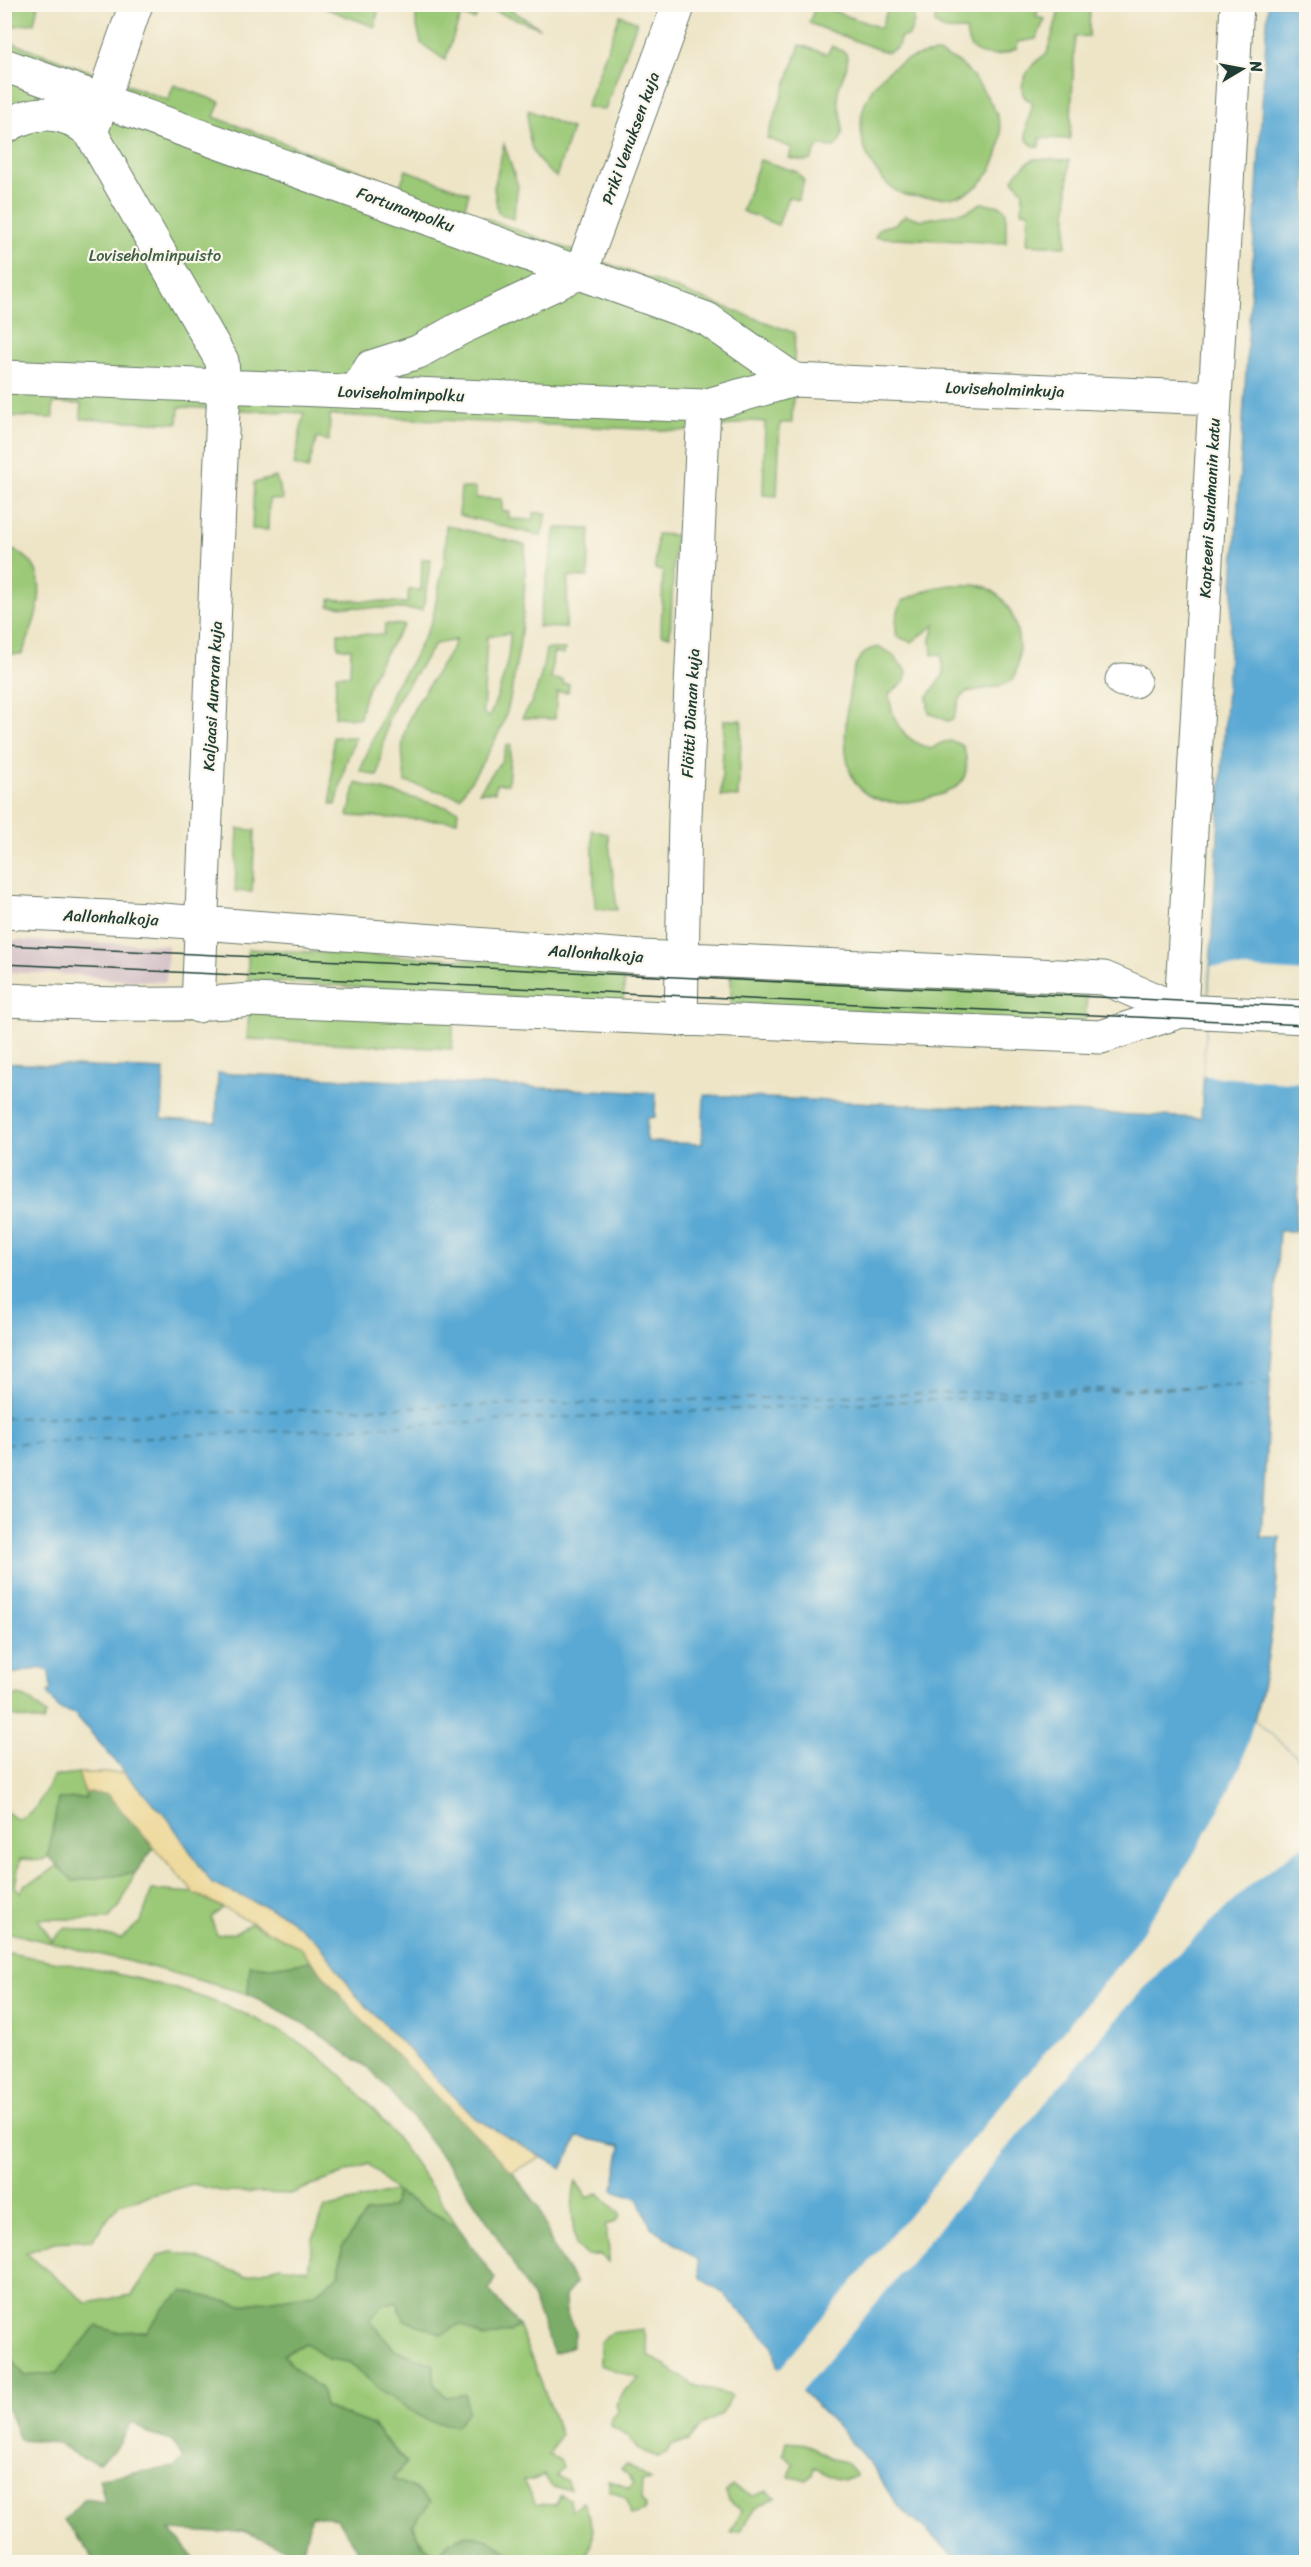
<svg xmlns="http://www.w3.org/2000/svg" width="1311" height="2567" font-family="Sriracha,sans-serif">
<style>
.industrial{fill:#d2bec4}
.green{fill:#9bc977;stroke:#5d8356;stroke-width:1.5;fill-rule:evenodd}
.forest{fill:#7cad68;stroke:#4e754e;stroke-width:1.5}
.sand{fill:#eeda9e;stroke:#868c69;stroke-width:1.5}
.water{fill:#5aa9d4;stroke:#3c7384;stroke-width:1.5}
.pier{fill:#eee5c7}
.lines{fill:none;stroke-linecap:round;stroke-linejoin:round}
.ferry{stroke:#315d64;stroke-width:1.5;stroke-dasharray:8 6;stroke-linecap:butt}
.minor-casing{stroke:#677867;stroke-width:35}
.minor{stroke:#fff;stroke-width:33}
.tram{stroke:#1f3d34;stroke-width:1.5}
.labels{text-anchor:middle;stroke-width:4.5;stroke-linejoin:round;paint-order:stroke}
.street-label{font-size:16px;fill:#1f3d34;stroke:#fbf7ec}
.park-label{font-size:16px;fill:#3e6045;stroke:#fbf7ec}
</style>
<rect width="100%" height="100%" fill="#fbf7ec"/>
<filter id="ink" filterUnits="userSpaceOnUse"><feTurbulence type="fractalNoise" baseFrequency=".0167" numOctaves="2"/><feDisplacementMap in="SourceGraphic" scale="12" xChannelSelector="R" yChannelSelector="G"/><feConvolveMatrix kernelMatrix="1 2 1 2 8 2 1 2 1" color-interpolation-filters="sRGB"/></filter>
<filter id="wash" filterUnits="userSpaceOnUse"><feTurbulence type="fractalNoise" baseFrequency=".008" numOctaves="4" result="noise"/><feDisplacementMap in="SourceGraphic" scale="24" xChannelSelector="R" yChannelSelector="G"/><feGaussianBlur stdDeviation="1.35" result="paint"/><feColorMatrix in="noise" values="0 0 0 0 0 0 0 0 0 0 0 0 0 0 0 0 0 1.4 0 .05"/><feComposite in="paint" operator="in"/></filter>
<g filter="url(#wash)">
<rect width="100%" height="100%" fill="#eee5c7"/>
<path class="industrial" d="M 5,940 L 168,945 L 166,982 L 109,979 L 82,975 L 5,972 Z"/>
<path class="green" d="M 314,4 L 379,4 L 379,5 L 375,27 Z
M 936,4 L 1040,5 L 1036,17 L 1045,19 L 1036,39 L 1018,42 L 1017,48 C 1004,56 977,60 969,44 C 967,40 967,34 966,30 C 954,30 943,33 935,23 Z
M 1061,4 L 1090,5 L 1089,36 L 1075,37 L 1070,139 L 1040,138 L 1039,147 C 1016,144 1030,117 1033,102 L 1025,98 C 1015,83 1034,60 1047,54 Z
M 16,5 L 38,5 L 34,23 L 7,27 Z
M 503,5 L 540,28 L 480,6 L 475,20 L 461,15 L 445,60 L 421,43 L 416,22 L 416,5 Z
M 816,5 L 881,28 L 889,5 L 913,5 L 914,22 L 909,36 L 901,37 L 897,48 L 888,52 L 882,51 L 809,23 Z
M 620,15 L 637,22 L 605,110 L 586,107 Z
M 5,40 L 168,100 L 174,85 L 220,102 L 214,117 L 400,186 L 406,170 L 469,193 L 464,210 L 795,333 L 792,423 L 780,423 L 777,496 L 763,495 L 765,422 L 749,421 L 703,432 L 330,415 L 329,441 L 317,438 L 308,469 L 294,465 L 304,413 L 179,407 L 178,423 L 81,419 L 81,404 L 53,403 L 53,418 L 5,416 Z
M 800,45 L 827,54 L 832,46 L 846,53 C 851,69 839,78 838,93 C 836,108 852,135 834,147 L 818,146 L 811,160 L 803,161 L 789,158 L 792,148 L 767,138 Z
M 938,53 C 945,56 952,59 959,63 C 975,75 1000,111 1001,132 C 1002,154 989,179 972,190 C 960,198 946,198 932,197 C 924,197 913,197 905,195 C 894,192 883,181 877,172 C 838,120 875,55 938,53 Z
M 528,110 L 572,129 L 556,177 C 530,158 527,141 528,110 Z
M 504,144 L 518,186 L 513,219 L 498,213 L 494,188 Z
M 1034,159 L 1069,160 L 1066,246 L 1027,244 L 1029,212 L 1022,211 L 1023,191 L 1013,180 C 1015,174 1027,162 1034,159 Z
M 760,160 L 797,172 L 804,181 L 798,200 L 788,197 L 778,225 L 742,211 Z
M 981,203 L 1001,206 L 1006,211 L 1006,243 L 875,237 L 880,228 L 895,224 L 906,215 L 922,220 L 968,211 Z
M 276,477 L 283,500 L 269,499 L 268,530 L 252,529 L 254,483 Z
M 461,488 L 476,488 L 476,498 L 502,499 L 502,511 L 509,512 L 509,519 L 533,520 L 534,513 L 547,513 L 541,536 L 459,515 Z
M 446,525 L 525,545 C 526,590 523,633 514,677 C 511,695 508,714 500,730 C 489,754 475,775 460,797 L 405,782 C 404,769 401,753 403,740 C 409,703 441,673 456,640 L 435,644 L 397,701 L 388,720 L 378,776 L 360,771 L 394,688 L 412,661 L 432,621 L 445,558 ZM 510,633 C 510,660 500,692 489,717 L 483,713 L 487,637 Z
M 556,528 L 590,529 L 588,577 L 568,577 L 566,628 L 538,627 Z
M 657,534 L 675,535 L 670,636 L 661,634 L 663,571 L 655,569 Z
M 9,549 C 59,563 36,621 22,654 L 5,654 L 4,551 Z
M 422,559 L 431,559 L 423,610 L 329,606 L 330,599 L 407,603 L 409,590 L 421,590 Z
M 950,585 C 962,585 978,583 988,588 C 1018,604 1026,651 1013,680 L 1000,686 L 966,692 L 960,699 L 953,719 L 947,721 L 929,713 L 927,698 L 944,674 L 941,654 L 932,655 L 931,639 L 935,625 L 912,642 L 897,637 C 894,623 897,613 902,601 L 930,589 Z
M 385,624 L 404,625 C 384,654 365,682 360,718 L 335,717 L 336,675 L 350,675 L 351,649 L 338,647 L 338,633 L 384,635 Z
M 878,647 L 891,653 L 907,672 L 905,681 L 889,694 C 892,723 903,740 931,749 C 943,741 950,738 963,746 C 967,758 969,770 962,781 C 955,792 933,797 921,800 C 837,816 841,749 850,688 C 853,670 857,650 878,647 Z
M 546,649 L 565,649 L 564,654 L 553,653 L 551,679 L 563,680 L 563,684 L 569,684 L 568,692 L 557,692 L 555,719 L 522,718 C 537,696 542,676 546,649 Z
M 724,720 L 742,720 L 738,797 L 721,796 Z
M 333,737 L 356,737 L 346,763 L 336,805 L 331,804 Z
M 511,744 L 508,784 L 496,784 L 495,792 L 479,792 L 502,760 L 507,745 Z
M 356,783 L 458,810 L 457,821 L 348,816 Z
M 238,829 L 255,830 L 252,892 L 235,891 Z
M 592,830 L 608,834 L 617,910 L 595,909 Z
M 248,949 L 625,967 L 623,1005 L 248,980 Z
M 731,972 L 1087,992 L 1085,1027 L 731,1003 Z
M 249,1012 L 454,1020 L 452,1049 L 247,1039 Z
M 19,1695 L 31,1701 L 46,1714 L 43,1722 L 5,1715 L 5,1699 Z
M 78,1773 L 87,1798 L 58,1799 L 48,1856 L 43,1860 L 20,1859 L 15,1886 L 20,1893 L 25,1884 L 42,1877 L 57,1866 L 74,1881 L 135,1873 L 120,1906 L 108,1919 L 38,1919 L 52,1941 L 66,1927 L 121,1939 L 141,1921 L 152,1890 L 194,1893 L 223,1908 L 211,1918 L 217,1935 L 234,1933 L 251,1923 L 300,1947 L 311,1961 L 271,1967 L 250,1965 L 248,1994 L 144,1965 L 5,1932 L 4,1810 L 18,1820 L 35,1809 L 54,1776 Z
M 4,1952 C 117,1973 255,1994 342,2076 C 388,2120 423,2174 458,2227 L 396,2192 L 393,2207 L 342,2247 L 339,2275 L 314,2294 L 241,2305 L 183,2291 L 164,2308 L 147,2331 L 116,2332 L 96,2326 L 57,2373 L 25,2376 L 4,2350 ZM 369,2164 L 395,2191 L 325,2208 L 313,2239 L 308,2270 L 280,2266 L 247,2276 L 189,2255 L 173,2252 L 159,2255 L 132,2295 L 87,2303 L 26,2253 L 54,2242 L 92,2240 L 119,2204 L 193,2184 L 225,2192 L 290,2194 Z
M 576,2181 L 587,2198 L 598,2193 L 621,2215 L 616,2222 L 605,2225 L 609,2250 L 608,2262 L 600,2255 L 586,2255 L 576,2246 C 572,2225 570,2203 576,2181 Z
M 398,2301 L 460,2324 L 510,2332 L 518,2325 L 549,2402 L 560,2435 L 549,2455 L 559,2460 L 562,2467 L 556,2476 L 567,2480 L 571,2489 L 553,2488 L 544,2475 L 533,2480 L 523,2480 L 535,2504 L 555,2505 L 561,2495 L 569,2499 L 571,2511 L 583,2502 C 593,2526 598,2539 582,2562 L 572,2562 L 568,2552 L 561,2558 L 551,2555 L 555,2562 L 513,2562 L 515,2557 L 451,2541 L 438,2557 C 409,2536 412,2523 415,2489 L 393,2479 L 406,2462 L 372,2425 L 325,2407 L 321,2388 L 303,2376 L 283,2355 L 306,2343 L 328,2359 L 349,2362 L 386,2395 L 446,2397 L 434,2384 L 434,2365 L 394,2349 L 370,2320 L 382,2305 Z
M 644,2329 L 649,2355 L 694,2385 L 731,2396 L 722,2414 L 702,2425 L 689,2441 L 671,2444 L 666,2454 L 658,2457 L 637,2449 L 629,2436 L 611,2426 L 611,2417 L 618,2410 L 616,2404 L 626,2389 L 639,2379 L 600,2365 L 600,2343 L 610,2333 Z
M 786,2442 L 808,2444 L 832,2459 L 846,2462 L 856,2476 C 840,2485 828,2476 814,2467 L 812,2475 L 807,2480 L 789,2477 L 794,2463 L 783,2454 Z
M 627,2465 L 651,2480 L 642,2482 L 641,2499 L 645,2505 L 645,2511 L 631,2515 L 627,2499 L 610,2490 L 608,2480 L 629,2488 L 634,2484 L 629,2476 L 621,2469 Z
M 732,2486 L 754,2496 L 767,2491 L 775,2497 L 755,2508 L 740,2531 L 730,2532 L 742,2510 L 728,2501 L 725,2493 Z"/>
<path class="forest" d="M 85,1793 L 107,1793 L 154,1848 L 135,1873 L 73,1881 L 48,1856 L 58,1799 L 86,1798 Z
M 311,1961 L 359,2017 L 512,2172 L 539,2207 L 554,2250 L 576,2283 L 565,2296 L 566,2313 L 576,2332 L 572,2346 L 554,2354 L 533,2299 L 500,2241 L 465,2187 L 412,2117 L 373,2072 L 299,2020 L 248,1994 L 250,1965 L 271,1967 Z
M 396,2192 L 458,2227 L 495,2278 L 489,2290 L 518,2325 L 510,2332 L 484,2338 L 460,2324 L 443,2334 L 404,2320 L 397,2301 L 382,2305 L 370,2320 L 394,2349 L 434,2365 L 434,2384 L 446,2397 L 465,2394 L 468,2411 L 457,2426 L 428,2421 L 386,2395 L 349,2362 L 328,2359 L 306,2343 L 283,2355 L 303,2376 L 321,2388 L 325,2407 L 372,2425 L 406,2463 L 393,2479 L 415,2489 L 431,2502 L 412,2526 L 423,2546 L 438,2557 C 442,2552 445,2545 450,2542 C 471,2525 498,2544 515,2557 L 513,2562 L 366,2562 L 337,2519 L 311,2516 L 302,2555 L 243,2531 L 218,2533 L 170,2530 L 197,2562 L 96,2562 L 64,2520 L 84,2499 L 105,2502 L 99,2478 L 175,2467 L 184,2458 L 172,2441 L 149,2434 L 132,2422 L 115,2450 L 99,2463 L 81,2458 L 58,2443 L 20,2440 L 8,2409 L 5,2409 L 5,2350 L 25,2376 L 57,2373 L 96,2326 L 116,2332 L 147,2331 L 164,2308 L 183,2291 L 241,2305 L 314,2294 L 339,2275 L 342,2247 L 366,2213 L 393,2207 Z"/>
<path class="sand" d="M 78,1773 L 125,1773 L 167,1817 L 212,1884 L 283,1914 L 319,1943 L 355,1994 L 475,2118 L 541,2157 L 512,2172 L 359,2017 L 300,1947 L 194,1893 L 107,1794 L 85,1793 Z"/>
<path class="water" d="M 1268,5 L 1306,5 L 1306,1056 L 1295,1231 L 1279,1231 L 1261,1537 L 1280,1537 C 1276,1600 1271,1660 1254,1720 L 1306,1765 L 1306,2562 L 961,2562 L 896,2504 L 874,2468 L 835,2424 L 777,2366 L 773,2345 L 725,2295 L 700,2277 L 698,2260 L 651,2227 L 638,2198 L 613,2190 L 621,2146 L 578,2137 L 562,2169 L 475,2118 L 355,1994 L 319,1943 L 283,1914 L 212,1884 L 167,1817 L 133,1782 L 75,1714 L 59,1709 L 47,1693 L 51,1689 L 49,1672 L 43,1668 L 5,1675 L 5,1063 L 164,1070 L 162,1119 L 216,1122 L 218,1073 L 656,1093 L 655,1117 L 647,1118 L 646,1141 L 654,1142 L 702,1144 L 704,1095 L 1201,1118 Z"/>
<path class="pier" d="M 1211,966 L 1306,972 L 1304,1083 L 1203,1076 Z
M 1254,1720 L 1306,1765 L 1306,1843 L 1251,1884 L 1159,1972 L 1119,2016 L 800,2393 L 778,2371 L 1125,1957 L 1188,1864 L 1219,1810 L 1242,1763 Z"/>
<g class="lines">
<path class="ferry" d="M 4,1418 L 1221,1386
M 4,1444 L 1270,1384"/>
</g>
</g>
<g filter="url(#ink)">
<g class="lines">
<g class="minor-casing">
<path id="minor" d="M 136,4 L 91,133 L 222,361 L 224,386 L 198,1006
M 4,65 L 707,319 L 794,380
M 4,128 C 33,108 66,109 91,133
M 4,377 L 704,406 L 794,380 L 1215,398
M 356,391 L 371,367 L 418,352 L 459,329 L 581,272 L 679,4
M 1122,680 L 1134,681
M 4,912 L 150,919 L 642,957 L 1104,978 L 1181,1011 L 1306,1017
M 4,1000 C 87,1003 169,1008 251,1000 L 1101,1037 L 1181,1011
M 1181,1011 L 1237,4
M 681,1020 L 685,816 L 704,406"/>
</g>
<use href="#minor" class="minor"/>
<path class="tram" d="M 4,945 L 1306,1007
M 4,964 L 1306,1025"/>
</g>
</g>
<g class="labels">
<g class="street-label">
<text transform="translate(630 138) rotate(-70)" y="6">Priki Venuksen kuja</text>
<text transform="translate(406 209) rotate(20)" y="6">Fortunanpolku</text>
<text transform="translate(1005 389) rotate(2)" y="6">Loviseholminkuja</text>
<text transform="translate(401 393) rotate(2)" y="6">Loviseholminpolku</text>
<text transform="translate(1209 508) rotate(-87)" y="6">Kapteeni Sundmanin katu</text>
<text transform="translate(212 696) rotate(-87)" y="6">Kaljaasi Auroran kuja</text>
<text transform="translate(690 713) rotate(-87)" y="6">Flöitti Dianan kuja</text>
<text transform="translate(111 917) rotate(3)" y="6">Aallonhalkoja</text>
<text transform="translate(596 953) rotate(4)" y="6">Aallonhalkoja</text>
</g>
<g class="park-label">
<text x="155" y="261">Loviseholminpuisto</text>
</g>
</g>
<rect width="1311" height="2567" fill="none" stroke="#fbf7ec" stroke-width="24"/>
<g transform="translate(1242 69) rotate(80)" stroke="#fbf7ec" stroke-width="4.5" paint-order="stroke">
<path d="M0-4.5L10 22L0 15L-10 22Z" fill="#1f3d34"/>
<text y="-9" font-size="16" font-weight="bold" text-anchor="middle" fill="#1f3d34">N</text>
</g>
</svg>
